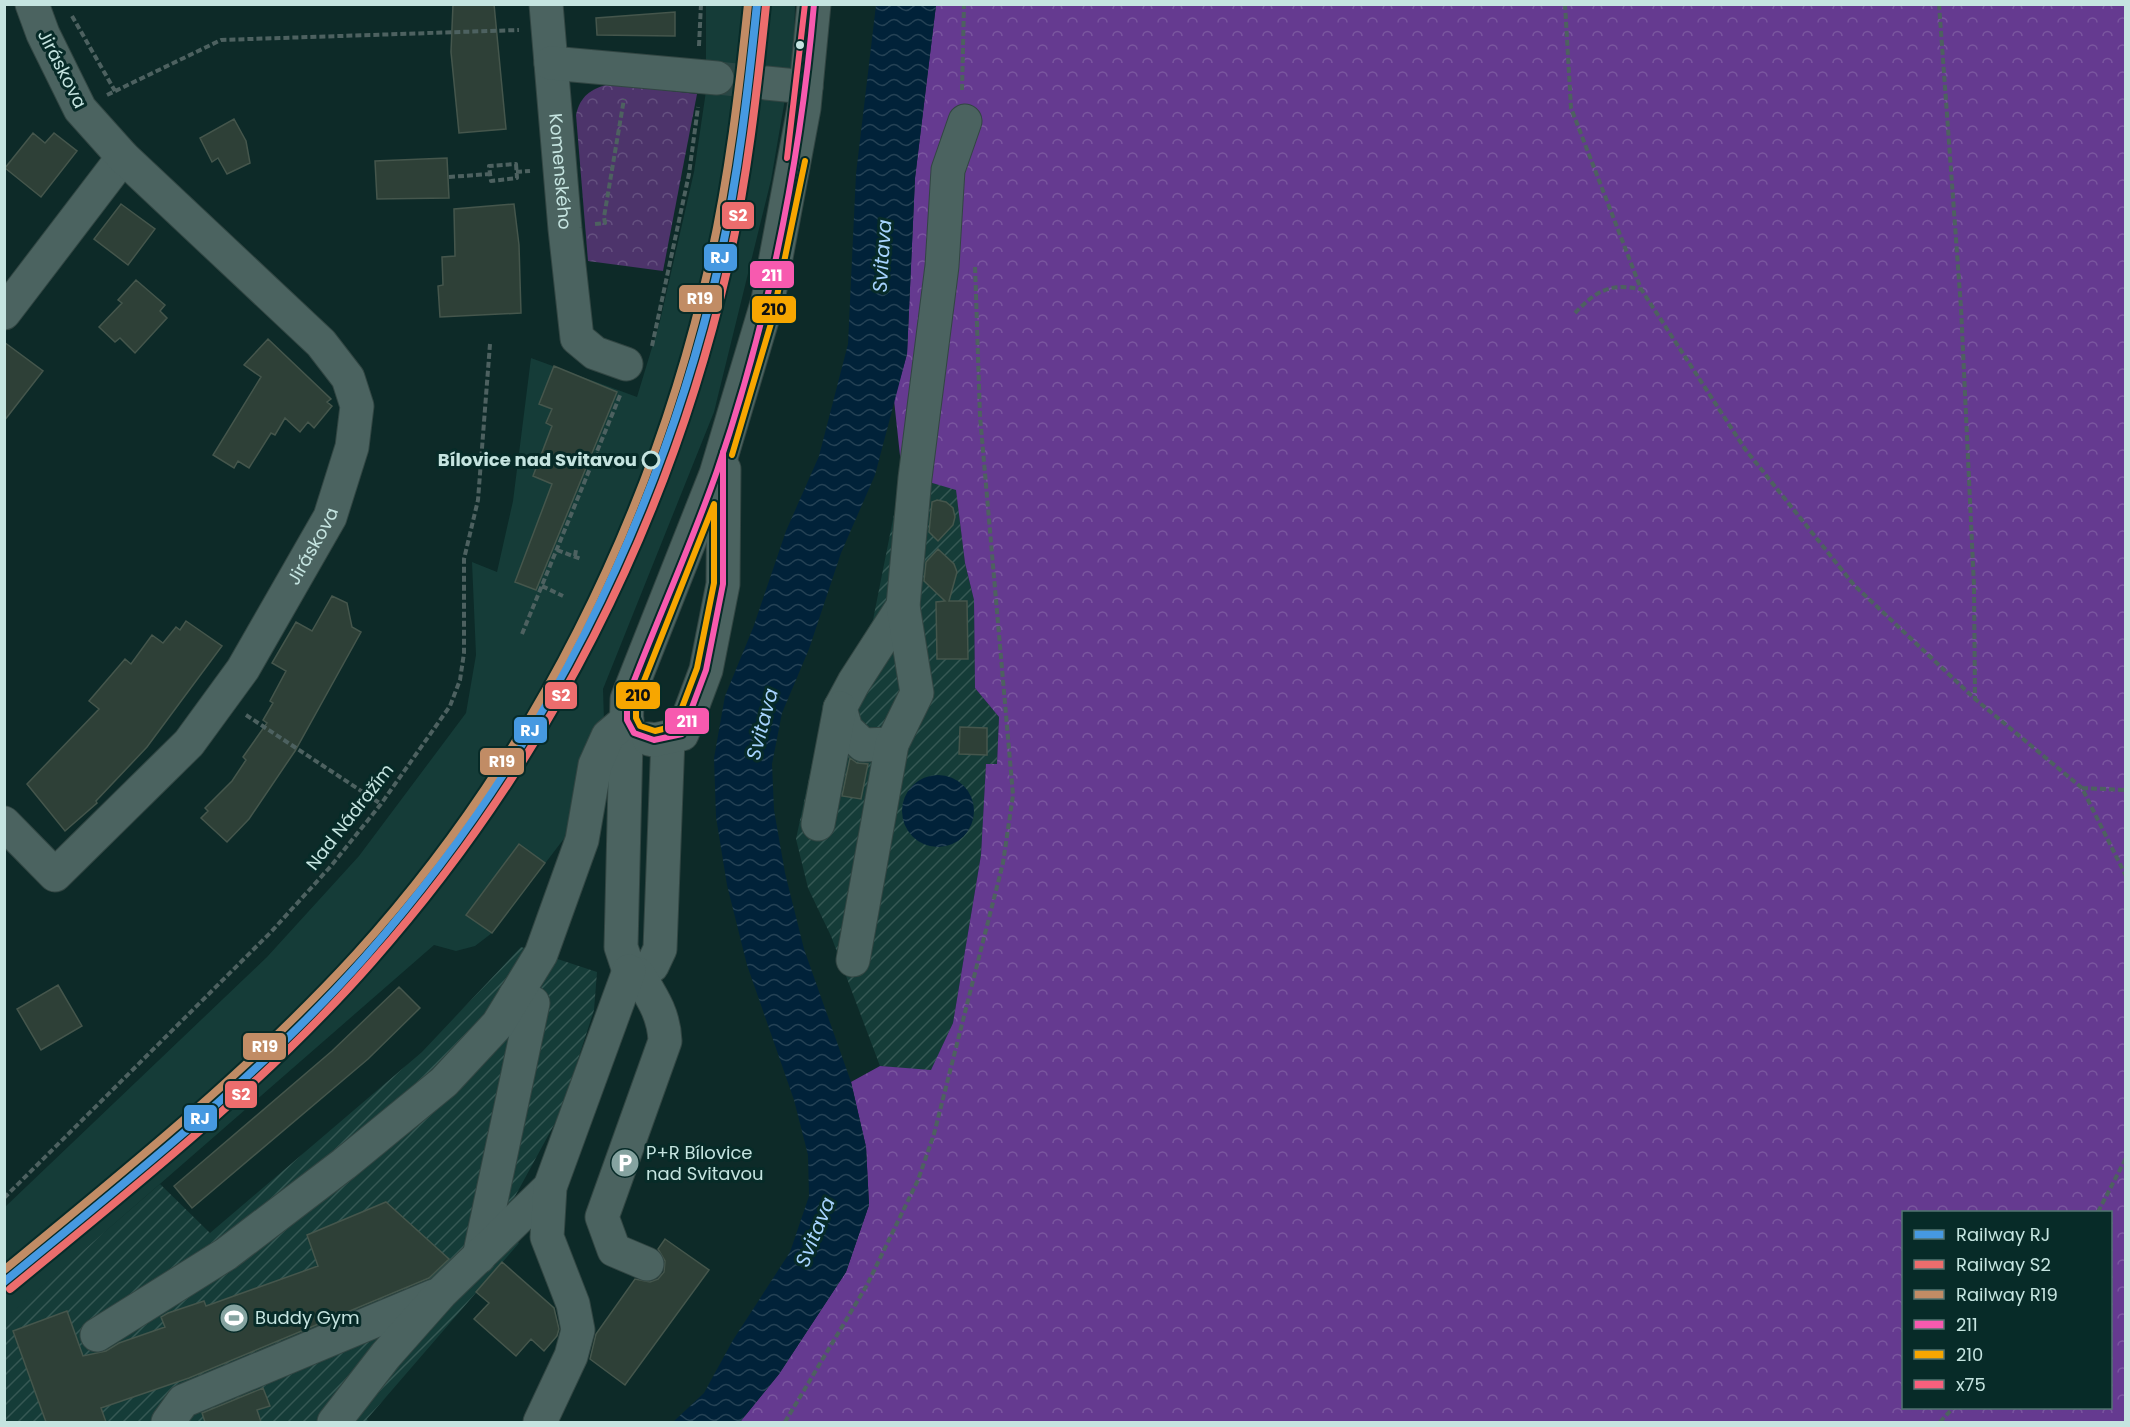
<svg xmlns="http://www.w3.org/2000/svg" width="2130" height="1427" font-family="Poppins,sans-serif">
<style>
.built{fill:#153c38}
.industrial{fill:url(#industrial-furrows)}
.forest{fill:url(#forest-crowns);fill-rule:evenodd}
.park{fill:url(#park-crowns)}
.water{fill:url(#water-waves)}
.building{fill:#2e4037;stroke:#45564c;stroke-width:1.5}
.lines{fill:none;stroke-linecap:round;stroke-linejoin:round}
.minor-tunnel{stroke:#294644;stroke-width:33;stroke-dasharray:33 16;stroke-linecap:butt}
.minor-casing{stroke:#324643;stroke-width:35}
.path{stroke:#4d6160;stroke-width:4;stroke-dasharray:6 3;stroke-linecap:butt}
.minor{stroke:#4b6360;stroke-width:33}
.bus-1-casing{stroke:#072b28;stroke-width:10}
.bus-2-casing{stroke:#072b28;stroke-width:10}
.bus-3-casing{stroke:#072b28;stroke-width:10}
.bus-1{stroke:#f75aaf;stroke-width:6}
.bus-2{stroke:#f7a600;stroke-width:6}
.bus-3{stroke:#f8607d;stroke-width:6}
.rail-1-casing{stroke:#072b28;stroke-width:12}
.rail-2-casing{stroke:#072b28;stroke-width:12}
.rail-3-casing{stroke:#072b28;stroke-width:12}
.rail-1{stroke:#4699e1;stroke-width:8}
.rail-2{stroke:#ec6d6d;stroke-width:8}
.rail-3{stroke:#c18c65;stroke-width:8}
.bus-dot{fill:#c5e4e0;stroke:#072b28;stroke-width:2}
.stop-dot{fill:#072b28;stroke:#c5e4e0;stroke-width:3}
.labels{text-anchor:middle;stroke-width:6;stroke-linejoin:round;paint-order:stroke}
.street-label{font-size:18px;fill:#c5e4e0;stroke:#072b28}
.stop-label{font-size:18px;font-weight:bold;fill:#c5e4e0;stroke:#072b28;text-anchor:end}
.poi-label{font-size:18px;fill:#c5e4e0;stroke:#072b28;text-anchor:start}
.water-label{font-size:20px;font-style:italic;fill:#a6d3fd;stroke:#072b28}
.line-badge{stroke:#072b28;stroke-width:2}
.badge-label{font-size:16px;text-anchor:middle;font-weight:bold;fill:#fff}
.pale-badge-label{font-size:16px;text-anchor:middle;font-weight:bold;fill:#111}
</style>
<defs>
<pattern id="industrial-furrows" width="10" height="10" patternUnits="userSpaceOnUse" patternTransform="scale(1.5)"><rect width="10" height="10" fill="#153c38"/><path d="M-1 1l2-2M0 10L10 0M9 11l2-2" fill="none" stroke="#365854"/></pattern>
<pattern id="forest-crowns" width="20" height="18" patternUnits="userSpaceOnUse" patternTransform="scale(1.5)"><rect width="20" height="18" fill="#653a90"/><path d="M2 6a3 3 0 1 1 6 0M12 15a3 3 0 1 1 6 0" fill="none" stroke="#7a569f"/></pattern>
<pattern id="park-crowns" width="20" height="18" patternUnits="userSpaceOnUse" patternTransform="scale(1.5)"><rect width="20" height="18" fill="#4d346b"/><path d="M2 6a3 3 0 1 1 6 0M12 15a3 3 0 1 1 6 0" fill="none" stroke="#655180"/></pattern>
<pattern id="water-waves" width="16" height="10" patternUnits="userSpaceOnUse" patternTransform="scale(1.5)"><rect width="16" height="10" fill="#012239"/><path d="M0 5q4-4 8 0t8 0" fill="none" stroke="#254255"/></pattern>
</defs>
<rect width="100%" height="100%" fill="#0d2a28"/>
<path class="built" d="M 706,5 L 795,5 L 794,47 L 771,180 L 714,412 L 603,689 L 604,721 L 566,836 L 492,933 L 475,946 L 456,951 L 434,945 L 5,1319 L 5,1207 L 267,957 L 359,856 L 466,713 L 476,655 L 472,562 L 497,572 L 513,501 L 531,358 L 637,397 L 660,321 L 694,172 L 706,91 Z"/>
<path class="industrial" d="M 902,474 L 956,489 L 965,563 L 974,600 L 975,688 L 999,717 L 997,765 L 986,765 L 981,855 L 953,1023 L 931,1071 L 880,1066 L 831,936 L 808,888 L 796,839 L 826,698 L 873,620 Z
M 521,947 L 597,972 L 594,1010 L 561,1112 L 513,1200 L 494,1218 L 519,1243 L 367,1419 L 368,1422 L 5,1422 L 4,1319 L 160,1184 L 210,1233 L 422,1052 Z"/>
<path class="forest" d="M 936,5 L 2125,5 L 2125,1422 L 740,1422 L 779,1374 L 846,1272 L 869,1205 L 866,1147 L 851,1082 L 880,1066 L 931,1070 L 953,1023 L 981,855 L 986,764 L 997,764 L 999,717 L 975,688 L 974,600 L 965,563 L 956,490 L 902,474 L 894,400 L 907,354 L 915,178 ZM 1904,1212 L 2110,1212 L 2110,1408 L 1904,1408 Z"/>
<path class="park" d="M 609,84 L 697,94 L 663,271 L 588,261 L 576,115 C 580,96 591,89 609,84 Z"/>
<path class="water" d="M 876,5 L 936,5 L 915,178 L 907,354 L 875,475 L 841,553 L 809,649 L 782,713 L 772,764 L 774,810 L 785,873 L 804,949 L 851,1082 L 866,1147 L 869,1205 L 846,1272 L 779,1374 L 740,1422 L 673,1422 L 704,1393 L 733,1340 L 790,1252 L 809,1196 L 808,1155 L 794,1100 L 747,965 L 727,885 L 716,817 L 714,758 L 725,696 L 753,628 L 786,531 L 819,456 L 848,344 L 856,174 Z
M902 811a36 36 0 1 1 72 0a36 36 0 1 1-72 0Z"/>
<path class="building" d="M 453,4 L 494,4 L 506,129 L 459,133 L 451,52 Z
M 675,12 L 675,36 L 597,35 L 596,18 Z
M 234,119 L 246,141 L 250,163 L 227,174 L 218,158 L 212,162 L 200,138 Z
M 33,133 L 45,143 L 54,133 L 77,151 L 41,197 L 5,168 Z
M 447,158 L 449,198 L 377,199 L 375,161 Z
M 121,204 L 155,229 L 128,265 L 94,239 Z
M 514,204 L 519,245 L 521,313 L 440,317 L 438,286 L 443,285 L 442,257 L 455,256 L 454,209 Z
M 136,280 L 165,305 L 160,311 L 167,318 L 135,353 L 120,338 L 115,342 L 99,327 L 122,303 L 118,300 Z
M 268,339 L 331,399 L 327,402 L 332,406 L 314,428 L 308,422 L 300,432 L 285,418 L 275,435 L 271,433 L 249,468 L 238,461 L 234,468 L 213,455 L 261,377 L 244,365 Z
M 4,342 L 43,371 L 4,421 Z
M 554,366 L 617,392 L 536,590 L 515,582 L 552,484 L 533,476 L 552,426 L 546,423 L 552,409 L 539,404 Z
M 937,500 L 946,502 L 953,508 L 955,517 L 953,525 L 938,541 L 929,532 L 932,502 Z
M 938,549 L 954,564 L 957,572 L 949,601 L 967,601 L 968,659 L 937,659 L 936,602 L 945,601 L 924,581 L 926,562 Z
M 332,596 L 347,603 L 352,627 L 361,632 L 295,751 L 249,819 L 227,842 L 201,818 L 208,811 L 205,808 L 232,781 L 246,760 L 243,757 L 267,723 L 263,720 L 273,703 L 270,701 L 286,671 L 272,663 L 296,622 L 312,631 Z
M 186,621 L 222,646 L 147,747 L 96,801 L 97,803 L 65,831 L 27,784 L 99,709 L 89,701 L 125,659 L 131,664 L 152,635 L 163,643 L 176,627 L 180,630 Z
M 960,727 L 987,728 L 987,755 L 959,754 Z
M 850,758 L 857,763 L 868,764 L 861,799 L 842,796 Z
M 519,844 L 545,863 L 492,933 L 466,915 Z
M 58,985 L 82,1026 L 41,1050 L 17,1009 Z
M 399,987 L 420,1008 L 368,1059 L 192,1208 L 174,1186 L 332,1051 Z
M 386,1202 L 449,1259 L 429,1278 L 189,1378 L 101,1408 L 106,1422 L 46,1422 L 13,1331 L 67,1311 L 83,1356 L 106,1351 L 119,1343 L 165,1327 L 161,1317 L 168,1313 L 204,1301 L 206,1306 L 318,1266 L 307,1235 Z
M 665,1239 L 709,1270 L 625,1385 L 590,1359 L 596,1334 L 635,1279 L 650,1282 L 658,1279 L 664,1272 L 665,1261 L 658,1249 Z
M 502,1262 L 554,1308 L 559,1329 L 557,1336 L 544,1351 L 531,1339 L 516,1356 L 474,1319 L 489,1303 L 476,1292 Z
M 263,1388 L 270,1406 L 257,1410 L 261,1422 L 205,1422 L 202,1413 Z"/>
<g class="lines">
<path class="minor-tunnel" d="M 717,78 L 766,83"/>
<g class="minor-casing">
<g id="minor">
<path id="s1" d="M 546,4 L 565,229 L 577,338 L 595,353 L 626,364"/>
<path d="M 551,63 L 717,78"/>
<path d="M 766,83 L 806,87"/>
<path d="M 4,313 L 123,157"/>
<path d="M 668,738 L 660,949 L 652,966 L 638,974 L 629,971 L 621,947 L 627,699 L 716,474 L 768,300 L 804,108 L 814,4"/>
<path d="M 649,739 L 654,740 L 682,734 L 706,670 L 723,584 L 724,469"/>
<path d="M 892,744 L 863,745 L 846,729 L 840,708 L 854,682 L 903,606"/>
<path id="s2" d="M 4,823 L 55,875 L 189,743 L 243,669 L 330,517 L 352,447 L 357,406 L 348,378 L 321,343 L 123,157 L 80,109 L 43,34 L 32,4"/>
<path d="M 818,824 L 840,708"/>
<path d="M 853,960 L 892,744 L 917,693 L 903,606 L 915,478 L 942,266 L 948,170 L 965,121"/>
<path d="M 638,974 C 652,997 664,1014 665,1041 L 602,1217 L 614,1250 L 647,1264"/>
<path d="M 479,1257 L 533,1003 L 515,996"/>
<path d="M 97,1335 L 226,1254 L 344,1164 L 444,1082 L 498,1024 L 541,954 L 582,840 L 595,765 L 608,736 L 627,720"/>
<path d="M 168,1422 L 183,1401 L 434,1296"/>
<path d="M 334,1422 L 386,1355 L 441,1293 L 550,1187"/>
<path d="M 540,1422 L 571,1356 L 578,1330 L 573,1304 L 547,1237 L 550,1187 L 629,971"/>
</g>
</g>
<path class="path" d="M 1565,4 L 1571,108 L 1641,289 L 1745,449 L 1854,585 L 1975,699 L 2082,788 L 2126,876
M 1939,4 L 1961,308 L 1974,586 L 1975,698
M 72,16 L 115,91
M 699,46 L 701,4
M 962,90 L 964,4
M 107,95 L 221,40 L 519,30
M 516,164 L 517,178 L 491,181 L 489,166 Z
M 516,172 L 530,171
M 449,177 L 490,174
M 595,224 L 605,223 L 604,217 L 624,99
M 1575,313 C 1596,291 1609,283 1640,289
M 652,346 L 689,174 L 698,107
M 596,454 L 620,462
M 557,550 L 581,559
M 575,556 L 576,550
M 542,586 L 563,596
M 522,634 L 621,393
M 246,715 L 381,804
M 2082,788 L 2126,790
M 4,1198 L 271,932 L 331,866 L 381,804 L 450,706 L 460,680 L 464,653 L 464,559 L 478,500 L 490,344
M 2098,1212 L 2126,1158
M 785,1422 L 867,1285 L 918,1180 L 934,1134 L 1003,863 L 1013,795 L 980,416 L 975,265
M 1940,1422 L 1953,1408"/>
<use href="#minor" class="minor"/>
<g class="bus-1-casing">
<path id="bus-1" d="M 723,452 L 723,584 L 706,670 L 682,734 L 654,740 L 634,733 L 627,720 L 627,699 C 656,622 690,548 717,471 C 769,319 800,164 814,4"/>
</g>
<g class="bus-2-casing">
<path id="bus-2" d="M 732,455 L 772,320 L 805,161
M 714,504 L 714,583 L 697,668 L 675,726 L 655,731 L 640,726 L 636,718 L 636,701 Z"/>
</g>
<g class="bus-3-casing">
<path id="bus-3" d="M 787,158 L 805,4"/>
</g>
<use href="#bus-1" class="bus-1"/>
<use href="#bus-2" class="bus-2"/>
<use href="#bus-3" class="bus-3"/>
<g class="rail-1-casing">
<path id="rail-1" d="M 4,1282 C 129,1179 258,1078 365,957 C 539,759 660,520 719,264 C 738,178 748,91 757,4"/>
</g>
<g class="rail-2-casing">
<path id="rail-2" d="M 10,1289 C 135,1186 265,1084 372,962 C 547,764 669,524 728,266 C 747,180 757,92 766,5"/>
</g>
<g class="rail-3-casing">
<path id="rail-3" d="M 4,1270 C 126,1170 250,1070 356,954 C 532,760 653,516 710,261 C 729,176 739,91 748,4"/>
</g>
<use href="#rail-1" class="rail-1"/>
<use href="#rail-2" class="rail-2"/>
<use href="#rail-3" class="rail-3"/>
</g>
<defs>
<g id="parking-disc" transform="scale(1.5)"><circle r="9.5" fill="#85a3a0" stroke="#072b28"/><path d="M-3.5-5.5H1a3.5 3.5 0 0 1 0 7H-1V5.5H-3.5ZM-1-3.4V-.6H.8a1.4 1.4 0 0 0 0-2.8Z" fill="#fff"/></g>
<g id="stadium-disc" transform="scale(1.5)"><circle r="9.5" fill="#85a3a0" stroke="#072b28"/><path d="M0-5a6.5 5 0 1 0 0 10a6.5 5 0 1 0 0-10ZM-3.5-1.8h7v3.6h-7Z" fill="#fff"/></g>
</defs>
<g fill-rule="evenodd">
<use href="#parking-disc" x="625" y="1163"/>
<use href="#stadium-disc" x="234" y="1318"/>
</g>
<circle class="bus-dot" cx="800" cy="45" r="5"/>
<circle class="stop-dot" cx="651" cy="460" r="8"/>
<g class="labels">
<g class="street-label">
<text transform="translate(62 69) rotate(63)" y="6">Jiráskova</text>
<text dy="6" stroke="none"><textPath href="#s1" startOffset="168">Komenského</textPath></text>
<text dy="6" stroke="none"><textPath href="#s2" startOffset="494">Jiráskova</textPath></text>
<text transform="translate(350 817) rotate(-52)" y="6">Nad Nádražím</text>
</g>
<g class="stop-label">
<text x="637" y="466">Bílovice nad Svitavou</text>
</g>
<g class="poi-label">
<text x="646" y="1159">P+R Bílovice<tspan x="646" dy="21">nad Svitavou</tspan></text>
<text x="255" y="1324">Buddy Gym</text>
</g>
<g class="water-label">
<text transform="translate(882 256) rotate(-86)" y="7">Svitava</text>
<text transform="translate(762 724) rotate(-75)" y="7">Svitava</text>
<text transform="translate(815 1232) rotate(-68)" y="7">Svitava</text>
</g>
</g>
<g class="line-badge">
<rect x="721" y="201" width="34" height="29" rx="6" fill="#ec6d6d"/>
<rect x="703" y="243" width="35" height="29" rx="6" fill="#4699e1"/>
<rect x="749" y="260" width="46" height="29" rx="6" fill="#f75aaf"/>
<rect x="678" y="284" width="45" height="29" rx="6" fill="#c18c65"/>
<rect x="751" y="295" width="46" height="29" rx="6" fill="#f7a600"/>
<rect x="544" y="681" width="34" height="29" rx="6" fill="#ec6d6d"/>
<rect x="615" y="681" width="46" height="29" rx="6" fill="#f7a600"/>
<rect x="664" y="707" width="46" height="28" rx="6" fill="#f75aaf"/>
<rect x="513" y="716" width="35" height="28" rx="6" fill="#4699e1"/>
<rect x="479" y="747" width="46" height="29" rx="6" fill="#c18c65"/>
<rect x="242" y="1032" width="45" height="29" rx="6" fill="#c18c65"/>
<rect x="224" y="1080" width="34" height="29" rx="6" fill="#ec6d6d"/>
<rect x="183" y="1104" width="35" height="28" rx="6" fill="#4699e1"/>
</g>
<g class="badge-label">
<text x="738" y="221">S2</text>
<text x="720" y="263">RJ</text>
<text x="772" y="281">211</text>
<text x="700" y="304">R19</text>
<text x="561" y="701">S2</text>
<text x="687" y="727">211</text>
<text x="530" y="736">RJ</text>
<text x="502" y="767">R19</text>
<text x="265" y="1052">R19</text>
<text x="241" y="1100">S2</text>
<text x="200" y="1124">RJ</text>
</g>
<g class="pale-badge-label">
<text x="774" y="315">210</text>
<text x="638" y="701">210</text>
</g>
<rect width="2130" height="1427" fill="none" stroke="#c5e4e0" stroke-width="12"/>
<rect x="1902" y="1211" width="210" height="198" fill="#072b28" stroke="#537572" stroke-width="1.5"/>
<rect x="1914" y="1230" width="30" height="9" fill="#4699e1" stroke="#537572" stroke-width="1.5"/>
<text x="1956" y="1241" font-size="18" fill="#c5e4e0">Railway RJ</text>
<rect x="1914" y="1260" width="30" height="9" fill="#ec6d6d" stroke="#537572" stroke-width="1.5"/>
<text x="1956" y="1271" font-size="18" fill="#c5e4e0">Railway S2</text>
<rect x="1914" y="1290" width="30" height="9" fill="#c18c65" stroke="#537572" stroke-width="1.5"/>
<text x="1956" y="1301" font-size="18" fill="#c5e4e0">Railway R19</text>
<rect x="1914" y="1320" width="30" height="9" fill="#f75aaf" stroke="#537572" stroke-width="1.5"/>
<text x="1956" y="1331" font-size="18" fill="#c5e4e0">211</text>
<rect x="1914" y="1350" width="30" height="9" fill="#f7a600" stroke="#537572" stroke-width="1.5"/>
<text x="1956" y="1361" font-size="18" fill="#c5e4e0">210</text>
<rect x="1914" y="1380" width="30" height="9" fill="#f8607d" stroke="#537572" stroke-width="1.5"/>
<text x="1956" y="1391" font-size="18" fill="#c5e4e0">x75</text>
</svg>
